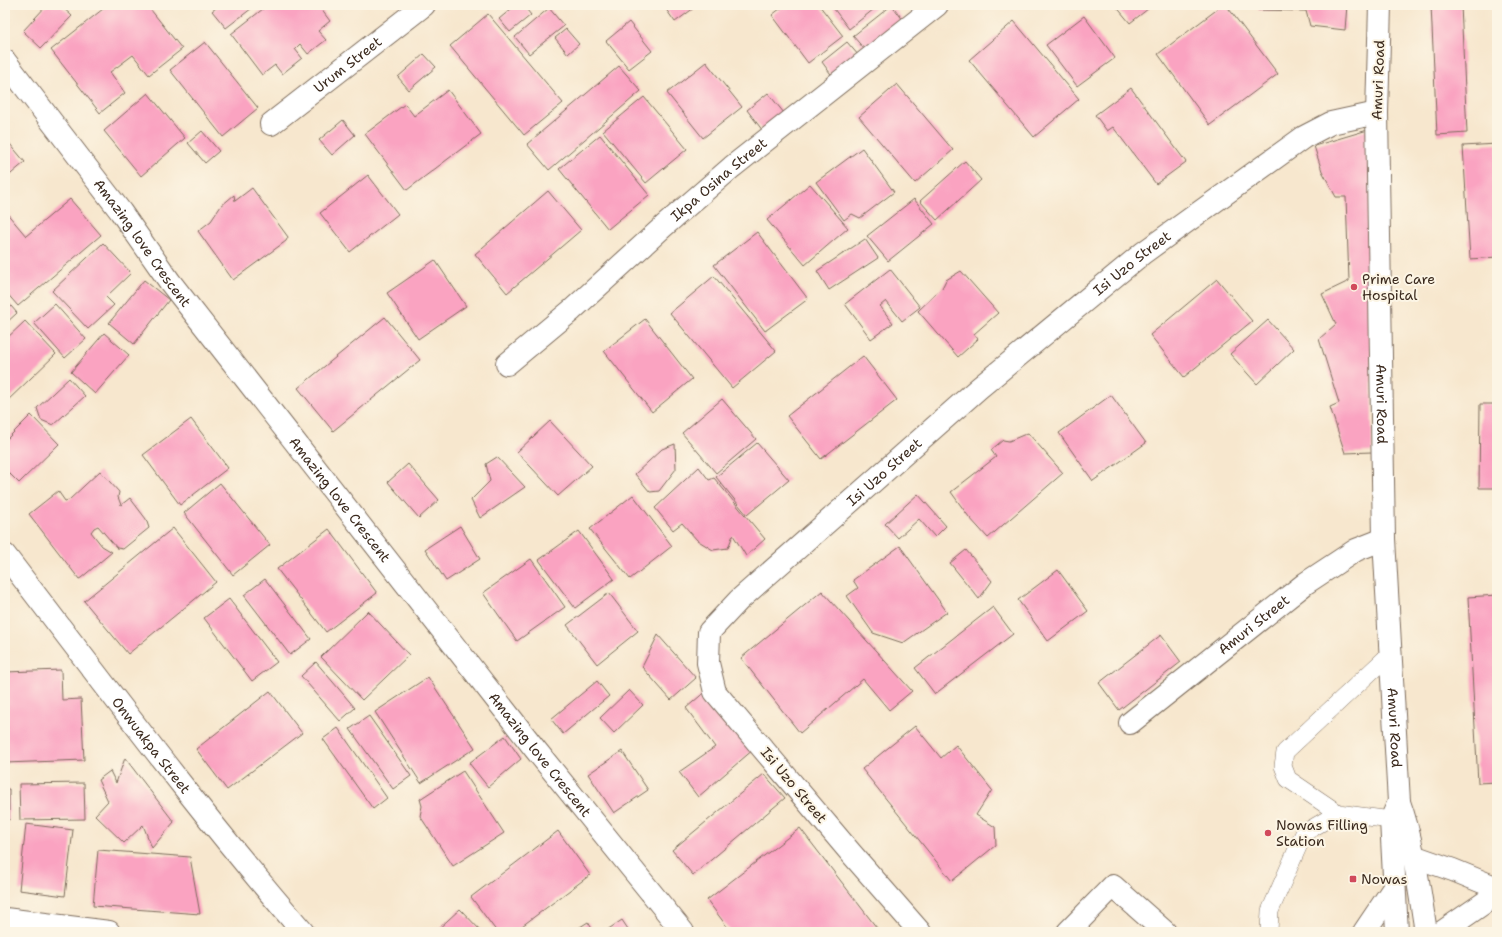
<svg xmlns="http://www.w3.org/2000/svg" width="1502" height="937" font-family="'Shantell Sans',sans-serif">
<style>
.building{fill:#faa3c1}
.lines{fill:none;stroke-linecap:round;stroke-linejoin:round}
.service-casing{stroke:#7d6c5c;stroke-width:18}
.minor-casing{stroke:#7d6c5c;stroke-width:24}
.secondary-casing{stroke:#7d6c5c;stroke-width:24}
.primary-casing{stroke:#7d6c5c;stroke-width:24}
.service{stroke:#fff;stroke-width:17}
.minor{stroke:#fff;stroke-width:22}
.secondary{stroke:#fff;stroke-width:22}
.primary{stroke:#fff;stroke-width:22}
.poi-dot{fill:#d1495b;stroke:#fcf5e5;stroke-width:1.5}
.labels{text-anchor:middle;stroke-width:4;stroke-linejoin:round;paint-order:stroke}
.street-label{font-size:14px;fill:#3b2a1e;stroke:#fcf5e5}
.poi-label{font-size:14px;fill:#3b2a1e;stroke:#fcf5e5;text-anchor:start}
</style>
<rect width="100%" height="100%" fill="#fcf5e5"/>
<filter id="ink" filterUnits="userSpaceOnUse"><feTurbulence type="fractalNoise" baseFrequency=".025" numOctaves="2"/><feDisplacementMap in="SourceGraphic" scale="8" xChannelSelector="R" yChannelSelector="G"/><feConvolveMatrix kernelMatrix="1 2 1 2 8 2 1 2 1" color-interpolation-filters="sRGB"/></filter>
<filter id="wash" filterUnits="userSpaceOnUse"><feTurbulence type="fractalNoise" baseFrequency=".012" numOctaves="4" result="noise"/><feDisplacementMap in="SourceGraphic" scale="16" xChannelSelector="R" yChannelSelector="G"/><feGaussianBlur stdDeviation="0.9" result="paint"/><feColorMatrix in="noise" values="0 0 0 0 0 0 0 0 0 0 0 0 0 0 0 0 0 1.4 0 .05"/><feComposite in="paint" operator="in"/></filter>
<g filter="url(#wash)">
<rect width="100%" height="100%" fill="#f7e7ce"/>
<g id="blocks">
<path class="building" d="M 47,5 L 60,5 L 72,16 L 41,48 L 23,31 Z
M 108,5 L 147,5 L 182,49 L 149,75 L 133,55 L 117,67 L 110,72 L 125,93 L 100,113 L 51,50 Z
M 220,5 L 256,5 L 226,28 L 212,11 Z
M 268,5 L 318,5 L 330,21 L 318,31 L 326,40 L 308,54 L 300,44 L 295,49 L 302,58 L 282,74 L 275,65 L 262,75 L 231,34 Z
M 516,5 L 523,5 L 531,15 L 510,32 L 499,19 Z
M 663,5 L 698,5 L 675,22 Z
M 785,5 L 819,5 L 843,36 L 808,63 L 772,15 Z
M 831,5 L 879,5 L 849,29 Z
M 892,5 L 903,20 L 865,50 L 853,36 Z
M 1115,5 L 1153,5 L 1130,23 Z
M 1223,5 L 1226,5 L 1278,74 L 1210,125 L 1158,54 Z
M 1258,5 L 1347,5 L 1345,30 L 1310,26 L 1306,11 L 1258,10 Z
M 1431,5 L 1461,5 L 1467,133 L 1437,135 Z
M 549,8 L 564,26 L 529,54 L 515,37 Z
M 488,14 L 563,103 L 524,135 L 450,46 Z
M 1084,16 L 1115,58 L 1077,86 L 1046,45 Z
M 1014,21 L 1079,99 L 1034,137 L 969,60 Z
M 629,22 L 652,51 L 629,69 L 606,41 Z
M 566,29 L 579,44 L 568,54 L 555,38 Z
M 205,42 L 258,108 L 223,137 L 170,70 Z
M 847,42 L 859,56 L 833,77 L 822,62 Z
M 424,54 L 436,67 L 409,90 L 398,77 Z
M 706,62 L 742,107 L 703,138 L 667,93 Z
M 619,66 L 641,91 L 549,170 L 527,144 Z
M 897,84 L 953,150 L 915,183 L 859,117 Z
M 1131,88 L 1186,162 L 1156,184 L 1113,127 L 1107,131 L 1095,115 Z
M 448,90 L 481,134 L 407,190 L 365,134 L 405,104 L 414,116 Z
M 148,93 L 185,138 L 141,176 L 104,131 Z
M 768,93 L 784,113 L 763,131 L 747,110 Z
M 644,97 L 687,149 L 646,183 L 603,131 Z
M 343,120 L 355,135 L 332,155 L 319,140 Z
M 1371,129 L 1372,452 L 1345,453 L 1330,407 L 1339,403 L 1319,339 L 1336,324 L 1322,294 L 1349,281 L 1346,197 L 1336,197 L 1322,171 L 1314,146 Z
M 202,131 L 219,151 L 205,163 L 188,143 Z
M 600,135 L 649,195 L 608,229 L 559,169 Z
M 5,138 L 25,162 L 5,179 Z
M 1497,144 L 1497,257 L 1470,259 L 1463,146 Z
M 862,148 L 894,192 L 860,218 L 852,214 L 844,220 L 816,182 Z
M 965,161 L 981,180 L 937,220 L 920,201 Z
M 368,175 L 398,214 L 350,252 L 320,213 Z
M 810,184 L 848,228 L 805,265 L 767,220 Z
M 252,188 L 288,237 L 286,241 L 233,280 L 198,231 L 211,221 L 221,206 L 234,195 L 235,201 Z
M 548,191 L 581,230 L 507,293 L 475,254 Z
M 70,199 L 101,235 L 18,306 L 5,291 L 5,211 L 26,236 Z
M 914,199 L 934,224 L 888,261 L 867,236 Z
M 757,232 L 808,299 L 765,331 L 714,265 Z
M 865,239 L 878,258 L 829,290 L 817,271 Z
M 103,243 L 131,273 L 106,297 L 114,305 L 88,329 L 52,291 Z
M 435,260 L 466,306 L 418,339 L 387,293 Z
M 890,269 L 920,307 L 902,321 L 886,301 L 880,306 L 893,323 L 871,339 L 845,304 Z
M 961,271 L 998,313 L 974,334 L 978,339 L 958,357 L 918,311 L 942,288 L 946,280 Z
M 714,276 L 776,351 L 732,388 L 670,313 Z
M 1217,279 L 1252,321 L 1184,377 L 1150,335 Z
M 144,280 L 169,300 L 134,344 L 109,323 Z
M 5,299 L 17,313 L 5,324 Z
M 55,304 L 86,339 L 65,358 L 34,323 Z
M 385,317 L 420,360 L 333,431 L 298,388 Z
M 645,319 L 692,379 L 652,412 L 604,351 Z
M 1268,320 L 1294,349 L 1257,384 L 1230,354 Z
M 25,321 L 56,354 L 5,403 L 5,340 Z
M 104,333 L 129,355 L 95,394 L 71,372 Z
M 863,356 L 897,400 L 821,459 L 787,416 Z
M 69,378 L 85,396 L 53,425 L 41,420 L 37,408 Z
M 1111,395 L 1146,443 L 1093,481 L 1059,433 Z
M 722,399 L 756,439 L 716,473 L 682,433 Z
M 1480,404 L 1497,404 L 1497,488 L 1479,488 Z
M 31,415 L 59,444 L 19,483 L 5,469 L 5,441 Z
M 191,419 L 228,468 L 180,505 L 143,455 Z
M 550,421 L 592,466 L 558,496 L 517,452 Z
M 1028,433 L 1063,473 L 988,538 L 969,517 L 951,492 L 996,457 L 991,450 L 1003,440 L 1009,441 Z
M 757,443 L 789,480 L 747,515 L 716,477 Z
M 675,444 L 676,469 L 659,491 L 650,492 L 635,474 L 662,449 Z
M 497,457 L 525,487 L 480,518 L 471,500 L 490,481 L 486,464 Z
M 408,464 L 439,500 L 419,518 L 388,482 Z
M 699,467 L 709,480 L 714,478 L 765,539 L 746,556 L 733,535 L 728,548 L 713,550 L 697,540 L 682,523 L 673,530 L 655,508 Z
M 100,471 L 119,492 L 118,497 L 121,505 L 130,498 L 146,519 L 149,528 L 123,549 L 117,548 L 98,526 L 94,528 L 91,532 L 102,546 L 112,552 L 81,578 L 79,579 L 29,514 L 58,491 L 65,501 L 69,500 Z
M 220,483 L 270,545 L 233,575 L 184,513 Z
M 918,494 L 946,526 L 935,537 L 919,519 L 898,538 L 885,524 Z
M 633,495 L 672,546 L 630,579 L 590,529 Z
M 460,526 L 480,559 L 446,581 L 425,549 Z
M 173,528 L 216,582 L 128,654 L 84,601 Z
M 329,529 L 377,593 L 326,632 L 277,569 Z
M 579,531 L 614,579 L 575,608 L 539,560 Z
M 900,546 L 947,612 L 903,643 L 873,633 L 847,596 L 858,588 L 853,580 Z
M 966,550 L 992,581 L 979,599 L 950,563 Z
M 531,559 L 565,607 L 517,641 L 483,593 Z
M 1058,570 L 1088,611 L 1048,641 L 1018,600 Z
M 265,579 L 311,639 L 290,655 L 244,595 Z
M 822,591 L 912,691 L 889,710 L 863,679 L 800,733 L 741,658 Z
M 609,593 L 638,631 L 597,664 L 567,625 Z
M 1497,595 L 1497,782 L 1478,783 L 1468,597 Z
M 229,599 L 277,662 L 252,681 L 204,618 Z
M 993,607 L 1013,634 L 935,694 L 915,668 Z
M 368,611 L 409,655 L 362,700 L 321,657 Z
M 658,635 L 696,678 L 671,700 L 642,667 Z
M 1161,635 L 1181,662 L 1119,710 L 1099,683 Z
M 316,662 L 355,708 L 340,721 L 301,676 Z
M 61,670 L 62,700 L 81,699 L 84,760 L 5,763 L 5,672 Z
M 428,677 L 475,748 L 421,783 L 375,712 Z
M 597,681 L 609,696 L 563,734 L 551,719 Z
M 629,690 L 643,705 L 614,733 L 600,718 Z
M 707,690 L 754,749 L 698,797 L 679,772 L 715,747 L 686,708 Z
M 270,691 L 302,733 L 227,790 L 196,749 Z
M 369,716 L 411,776 L 393,789 L 350,729 Z
M 915,726 L 941,758 L 956,745 L 992,790 L 976,815 L 995,827 L 996,845 L 952,881 L 862,769 Z
M 338,728 L 387,798 L 373,809 L 323,739 Z
M 505,736 L 521,759 L 488,787 L 469,763 Z
M 622,751 L 648,790 L 614,813 L 588,774 Z
M 125,758 L 174,822 L 152,848 L 143,825 L 124,843 L 95,815 L 108,801 L 98,780 L 110,771 L 116,783 Z
M 463,771 L 504,833 L 453,866 L 420,816 L 422,806 L 420,799 Z
M 764,774 L 785,798 L 693,875 L 672,850 Z
M 84,783 L 85,819 L 20,820 L 19,784 Z
M 5,789 L 9,789 L 9,820 L 5,820 Z
M 26,824 L 73,830 L 65,896 L 19,890 Z
M 800,828 L 880,932 L 731,932 L 707,900 Z
M 558,831 L 590,875 L 514,932 L 497,932 L 471,897 Z
M 98,850 L 190,857 L 200,914 L 93,906 Z
M 460,909 L 482,932 L 435,932 Z
M 622,920 L 630,932 L 604,932 Z
M 588,922 L 594,932 L 572,932 Z"/>
</g>
</g>
<g filter="url(#ink)">
<use href="#blocks" fill-opacity="0" stroke="#7d6c5c" stroke-width="1"/>
<g class="lines">
<g class="service-casing">
<path id="service" d="M 1338,813 L 1288,779 L 1283,766 L 1285,752 L 1390,654
M 1269,932 L 1270,911 L 1304,833 L 1338,813 L 1391,820"/>
</g>
<g class="minor-casing">
<g id="minor">
<path id="s1" d="M 5,61 L 121,212 L 170,282 L 535,749 L 683,932"/>
<path id="s2" d="M 271,124 L 424,5"/>
<path id="s3" d="M 507,364 L 572,310 L 664,226 L 732,167 L 937,5"/>
<path id="s4" d="M 5,555 C 103,682 198,811 303,932"/>
<path id="s5" d="M 1130,723 L 1306,583 L 1356,550 L 1384,539"/>
<path d="M 5,919 L 109,932"/>
<path id="s6" d="M 920,932 L 850,852 L 715,692 L 708,663 L 709,632 L 739,600 L 979,388 L 1143,253 L 1304,137 L 1331,123 L 1377,113"/>
<path d="M 1068,932 L 1113,886 L 1165,932"/>
</g>
</g>
<g class="secondary-casing">
<g id="secondary">
<path id="s7" d="M 1380,5 L 1377,113 L 1384,539 L 1399,802 C 1414,843 1419,889 1426,932"/>
<path d="M 1413,856 L 1453,870 L 1497,888"/>
<path d="M 1364,932 L 1393,889"/>
<path d="M 1397,932 L 1391,820 L 1399,802"/>
</g>
</g>
<g class="primary-casing">
<path id="primary" d="M 1442,932 L 1497,894"/>
</g>
<use href="#service" class="service"/>
<use href="#minor" class="minor"/>
<use href="#secondary" class="secondary"/>
<use href="#primary" class="primary"/>
</g>
</g>
<g class="poi-dot">
<circle cx="1354" cy="287" r="4"/>
<circle cx="1268" cy="833" r="4"/>
<rect x="1349" y="875" width="8" height="8" rx="2"/>
</g>
<g class="labels">
<g class="street-label">
<text dy="5" stroke="none"><textPath href="#s2" startOffset="97">Urum Street</textPath></text>
<text transform="translate(1378 80) rotate(-88)" y="5">Amuri Road</text>
<text dy="5" stroke="none"><textPath href="#s3" startOffset="281">Ikpa Osina Street</textPath></text>
<text dy="5" stroke="none"><textPath href="#s1" startOffset="228">Amazing love Crescent</textPath></text>
<text dy="5" stroke="none"><textPath href="#s6" startOffset="938">Isi Uzo Street</textPath></text>
<text dy="5" stroke="none"><textPath href="#s7" startOffset="399">Amuri Road</textPath></text>
<text dy="5" stroke="none"><textPath href="#s6" startOffset="614">Isi Uzo Street</textPath></text>
<text dy="5" stroke="none"><textPath href="#s1" startOffset="552">Amazing love Crescent</textPath></text>
<text dy="5" stroke="none"><textPath href="#s5" startOffset="158">Amuri Street</textPath></text>
<text dy="5" stroke="none"><textPath href="#s7" startOffset="723">Amuri Road</textPath></text>
<text dy="5" stroke="none"><textPath href="#s4" startOffset="240">Onwuakpa Street</textPath></text>
<text dy="5" stroke="none"><textPath href="#s1" startOffset="876">Amazing love Crescent</textPath></text>
<text transform="translate(794 785) rotate(50)" y="5">Isi Uzo Street</text>
</g>
<g class="poi-label">
<text x="1362" y="284">Prime Care<tspan x="1362" dy="16">Hospital</tspan></text>
<text x="1276" y="830">Nowas Filling<tspan x="1276" dy="16">Station</tspan></text>
<text x="1361" y="884">Nowas</text>
</g>
</g>
<rect width="1502" height="937" fill="none" stroke="#fcf5e5" stroke-width="20"/>
</svg>
